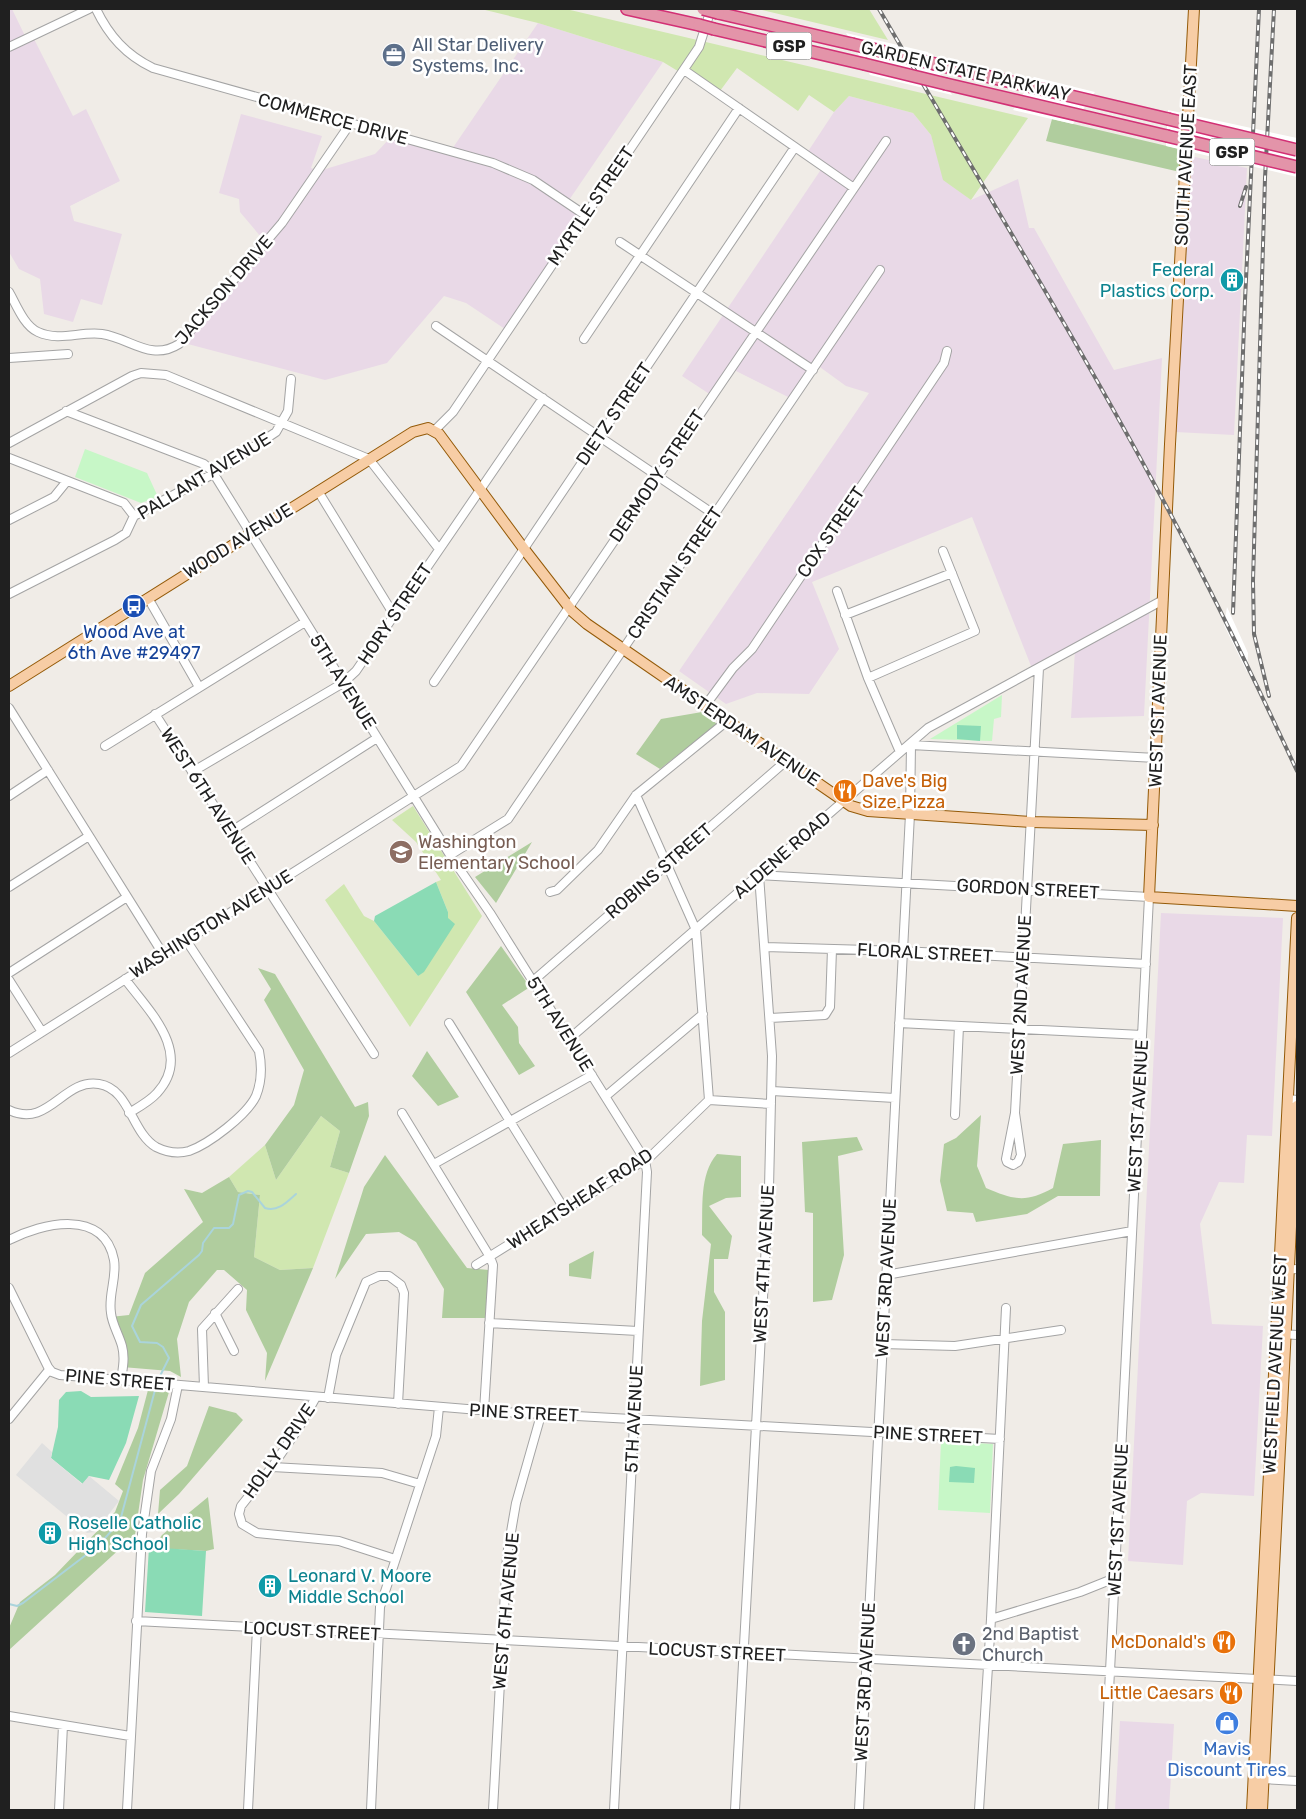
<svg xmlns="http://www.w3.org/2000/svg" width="1306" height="1819" font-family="Rubik,sans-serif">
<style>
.industrial{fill:#e9d9e7}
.grass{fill:#d0e7b0}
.forest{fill:#b0cd9e}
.park{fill:#c7f7c7}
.pitch{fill:#8adbb5}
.parking{fill:#e0e0e0}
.pier{fill:#fff}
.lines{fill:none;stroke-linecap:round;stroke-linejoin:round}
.stream{stroke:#aad4db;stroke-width:2}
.minor-casing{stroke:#a4a4a4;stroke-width:10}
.major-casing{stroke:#945a08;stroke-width:12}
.highway-casing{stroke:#d23075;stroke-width:14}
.minor{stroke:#fff;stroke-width:8}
.major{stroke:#f7cda5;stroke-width:10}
.highway{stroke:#e394a9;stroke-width:11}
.rail-casing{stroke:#6e6e6e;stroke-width:4}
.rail{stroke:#fff;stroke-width:2;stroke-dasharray:5.5;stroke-linecap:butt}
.highway-bridge-casing{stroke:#d23075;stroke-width:14;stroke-linecap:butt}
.highway-bridge{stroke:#e394a9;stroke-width:11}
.labels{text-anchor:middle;stroke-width:5;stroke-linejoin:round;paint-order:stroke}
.shield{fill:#fff;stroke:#636363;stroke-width:1}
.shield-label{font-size:16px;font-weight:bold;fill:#202020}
.service-label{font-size:18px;fill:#4e5e75;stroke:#fff;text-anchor:start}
.street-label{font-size:18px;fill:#202020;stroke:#fff}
.culture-label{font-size:18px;fill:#0d838f;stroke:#fff;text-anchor:start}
.transit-label{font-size:18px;fill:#164399;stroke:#fff}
.food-label{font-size:18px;fill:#c56008;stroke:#fff;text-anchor:end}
.education-label{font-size:18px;fill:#785e54;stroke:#fff;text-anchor:start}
.worship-label{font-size:18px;fill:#5b616d;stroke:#fff;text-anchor:start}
.shop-label{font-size:18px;fill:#366cbe;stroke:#fff}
</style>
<rect width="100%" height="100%" fill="#f0ece7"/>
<path class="industrial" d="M 9,9 L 12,9 L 26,38 L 33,37 L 73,116 L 86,109 L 120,181 L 70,206 L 74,221 L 122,234 L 102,305 L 81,299 L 73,322 L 44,314 L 40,279 L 19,269 L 9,252 Z
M 538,23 L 663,62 L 565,206 L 581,217 L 505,329 L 466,303 L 444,296 L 387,363 L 325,380 L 184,343 L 266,243 L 240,212 L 239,199 L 219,193 L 241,114 L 322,136 L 311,168 L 319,171 L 375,154 L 392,136 L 450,152 Z
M 849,96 L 913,113 L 931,135 L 944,180 L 971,200 L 1018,179 L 1029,228 L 1034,228 L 1114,370 L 1162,358 L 1144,716 L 1071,718 L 1075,650 L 1033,671 L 972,517 L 812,582 L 839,649 L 809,694 L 757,693 L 726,704 L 679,671 L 869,393 L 846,386 L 817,365 L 792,399 L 730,368 L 711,395 L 682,376 L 822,168 L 805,156 L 834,112 Z
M 1190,156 L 1247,168 L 1234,435 L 1175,432 Z
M 1161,913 L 1283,918 L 1272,1136 L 1247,1135 L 1244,1183 L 1219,1182 L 1200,1224 L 1212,1324 L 1263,1326 L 1254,1496 L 1201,1493 L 1187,1501 L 1183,1565 L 1128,1561 Z
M 1120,1721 L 1174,1724 L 1169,1810 L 1115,1810 Z"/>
<path class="grass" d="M 481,9 L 566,9 L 1028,118 L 971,200 L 943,180 L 931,135 L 913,113 L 849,96 L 834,112 L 809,95 L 798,111 L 737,68 L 717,95 L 663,62 L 538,23 Z
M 758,9 L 869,9 L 888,40 Z
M 413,806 L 482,916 L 410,1027 L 325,900 L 344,884 L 364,916 L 374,921 L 418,976 L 448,912 L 436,882 L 441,880 L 416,842 L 392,820 Z
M 321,1116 L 340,1131 L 330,1167 L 349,1173 L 313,1268 L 280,1270 L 254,1257 L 260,1195 L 238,1192 L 229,1177 L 265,1145 L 276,1180 Z"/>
<path class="forest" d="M 1052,119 L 1184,150 L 1180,172 L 1046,141 Z
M 702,712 L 717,724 L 660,769 L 636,754 L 661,719 Z
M 532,842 L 496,903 L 475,877 Z
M 501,946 L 530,987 L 502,1005 L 518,1027 L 519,1043 L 535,1066 L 519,1075 L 466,992 Z
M 258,968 L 275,974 L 355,1107 L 368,1102 L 369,1116 L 349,1173 L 330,1167 L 340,1131 L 321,1116 L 276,1180 L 265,1145 L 294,1105 L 304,1070 L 264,1000 L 271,989 Z
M 427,1051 L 459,1097 L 438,1106 L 412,1076 Z
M 981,1115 L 977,1166 L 986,1188 C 1014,1200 1026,1203 1053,1188 L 1063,1144 L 1101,1140 L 1100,1196 L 1058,1196 L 1027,1214 L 976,1222 L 973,1213 L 947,1211 L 940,1181 L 944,1144 L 956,1138 Z
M 857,1137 L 863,1150 L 838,1156 L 844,1255 L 832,1300 L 813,1302 L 813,1213 L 805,1212 L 802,1142 Z
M 717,1154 L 741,1156 L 741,1197 L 726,1198 L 709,1206 L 732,1236 L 728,1259 L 714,1259 L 714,1292 L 725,1312 L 725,1380 L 700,1386 L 702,1321 L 711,1244 L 702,1235 C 703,1209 699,1174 717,1154 Z
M 385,1155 L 467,1268 L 489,1270 L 489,1318 L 442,1318 L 444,1289 L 416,1242 L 399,1232 L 366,1234 L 335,1279 L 364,1187 Z
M 229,1177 L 238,1192 L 260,1195 L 254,1257 L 280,1270 L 313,1268 L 265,1381 L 267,1353 L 246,1310 L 247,1290 L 224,1270 L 217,1270 L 189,1302 L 177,1339 L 181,1377 L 170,1371 L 122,1367 L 124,1354 L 110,1317 L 129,1315 L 145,1273 L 203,1222 L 184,1189 L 202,1193 Z
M 594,1251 L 591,1279 L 569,1276 L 569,1264 Z
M 148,1390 L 169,1392 L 143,1480 L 135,1535 L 9,1650 L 9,1628 L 20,1602 L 55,1575 L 107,1521 L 115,1512 L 123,1491 L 115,1484 L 138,1428 Z
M 209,1406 L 236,1413 L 243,1420 L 179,1494 L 158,1514 L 160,1490 L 187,1466 Z
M 208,1497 L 214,1549 L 206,1551 L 153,1548 L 162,1535 Z"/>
<path class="park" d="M 85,449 L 147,473 L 158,497 L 141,503 L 75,477 Z
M 1002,695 L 1001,717 L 994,719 L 992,741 L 930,739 Z
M 941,1441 L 993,1444 L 990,1513 L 938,1510 Z"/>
<path class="pitch" d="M 957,725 L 981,726 L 980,741 L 957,739 Z
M 436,882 L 448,912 L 448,918 L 455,924 L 424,972 L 418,976 L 374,921 L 375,916 Z
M 81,1391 L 91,1397 L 139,1396 L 126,1443 L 109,1480 L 89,1476 L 83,1484 L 51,1458 L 58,1427 L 59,1400 L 66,1392 Z
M 956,1466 L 975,1468 L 974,1483 L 949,1482 L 950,1467 Z
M 149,1547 L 206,1551 L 202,1616 L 145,1612 Z"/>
<path class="parking" d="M 42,1443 L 52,1452 L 51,1458 L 82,1484 L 89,1476 L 119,1501 L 95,1532 L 87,1533 L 16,1475 Z"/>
<path class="pier" d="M 846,33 L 928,52 L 952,95 L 870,75 Z
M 1034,77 L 1095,92 L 1073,124 L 1013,110 Z
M 1168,110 L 1297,138 L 1297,177 L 1166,146 Z
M 1227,607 L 1248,653 L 1247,672 L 1224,625 Z"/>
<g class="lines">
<path class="stream" d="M 160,1376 L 169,1358 L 163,1347 L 157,1343 L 140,1342 L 132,1326 L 141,1305 L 199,1255 L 202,1251 L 203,1243 L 214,1228 L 229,1228 L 233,1224 L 239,1195 L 248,1191 L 252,1192 L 265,1208 C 278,1212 287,1202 296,1194
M 9,1604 L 17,1606 L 23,1603 L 99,1545 L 120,1521 L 155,1390"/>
<g class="minor-casing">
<path id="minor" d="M 96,9 C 109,36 126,55 153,68 L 493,163 L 533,180 L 585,215
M 9,47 L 89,9
M 684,70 L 854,188
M 620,242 L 813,370
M 9,292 C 16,304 24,326 38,332 C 60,342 80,331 102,334 C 130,338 151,362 179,344 L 282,223 L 350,124
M 436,326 L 715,515
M 584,339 L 739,108
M 9,358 L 68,354
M 66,411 L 204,464 L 212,471 L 450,855 L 490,913 L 645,1160 L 647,1172 L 614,1810
M 434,431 L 453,412 L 699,47 L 711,9
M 9,443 L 132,376 L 141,373 L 166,375 L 369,459 L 439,549
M 9,458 L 124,503 L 134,516
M 318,491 L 394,615
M 9,520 L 54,497 L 67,481
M 837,591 L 868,678 L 900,752
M 9,594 L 115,540 L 126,533 L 134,516 L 213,474 L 276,432 L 288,411 L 291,379
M 148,598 L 199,687
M 845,615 L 952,573
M 868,678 L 975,631 L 943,551
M 434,682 L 795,147
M 705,706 L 733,668 L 752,649 L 944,363 L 947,351
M 9,708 L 163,954
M 155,714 L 374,1054
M 105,746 L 305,622
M 192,772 L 343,683 L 356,671 L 543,398
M 9,796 L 48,770
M 230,832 L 377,738
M 450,855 L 508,819 L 880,270
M 9,887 L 89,836
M 550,892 L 557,890 L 598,850 L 636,795 L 727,721
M 765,947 L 903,951 L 1146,964
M 9,973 L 127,897
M 125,979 C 148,1010 194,1053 157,1093 C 150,1101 139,1107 129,1113
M 9,980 L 42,1032
M 533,981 L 786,761
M 770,1018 L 825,1015 L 830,1007 L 832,949
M 449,1023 L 565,1210
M 899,1023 L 1142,1035
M 569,1039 L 928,728 L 1163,600
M 9,1053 L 461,766 L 886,141
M 772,1091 L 895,1098
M 606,1096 L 703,1014
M 1288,1099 L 1297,1100
M 709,1100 L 771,1104
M 9,1110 C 49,1129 63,1078 99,1084 C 130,1089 131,1132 156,1147 C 166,1152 178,1154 189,1151 C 209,1144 247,1115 256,1096 C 262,1081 262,1066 259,1051 L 186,940
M 402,1113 L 490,1257 L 493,1265 L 484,1411
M 1015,1113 L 1021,1155 L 1018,1162 L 1013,1165 L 1007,1162 L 1006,1159 L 1015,1113 L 1039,668
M 955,1115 L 959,1026
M 434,1164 L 592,1075
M 9,1240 C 42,1223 104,1208 114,1260 C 117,1278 108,1295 111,1313 C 112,1324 119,1335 122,1346 C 125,1357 123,1368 121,1380
M 476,1265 L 651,1156 L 709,1100 L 696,930 L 636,795
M 1284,1270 L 1297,1269
M 886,1275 L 1132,1231
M 9,1288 L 48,1367 L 52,1372 L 60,1375 L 503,1412 L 1000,1439
M 215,1313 L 234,1351
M 489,1323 L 638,1331
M 1281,1334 L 1297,1335
M 883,1344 L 955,1346 L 1061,1330
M 204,1387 L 202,1329 L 238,1289
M 316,1397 L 298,1429 L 272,1467 L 241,1506 L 239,1514 L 242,1524 L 257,1533 L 339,1541 L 395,1559
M 328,1398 L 336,1355 L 366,1282 L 379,1276 L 389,1276 L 401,1285 L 404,1293 L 398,1404
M 9,1419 L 49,1370
M 272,1467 L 382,1473 L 420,1484
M 991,1619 L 1080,1592 L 1115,1578
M 136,1621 L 1297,1681
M 9,1716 L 130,1736
M 1263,1779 L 1297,1781
M 59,1810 L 63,1725
M 127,1810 L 142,1534 L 151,1471 L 171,1419 L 178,1385
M 248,1810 L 257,1628
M 371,1810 L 380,1607 L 436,1436 L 439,1407
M 493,1810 L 507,1555 L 516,1503 L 541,1415
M 735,1810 L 769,1188 L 772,1056 L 759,875 L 1149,897 L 1103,1810
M 859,1810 L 910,814 L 911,745 L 1156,758
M 979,1810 L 991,1619 L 1006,1308"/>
</g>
<g class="major-casing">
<path id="major" d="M 1194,9 L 1170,444 L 1149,897 L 1297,906
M 9,686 L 413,432 L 428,428 L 439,434 L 524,549 L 572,611 L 587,624 L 851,806 L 868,811 L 1031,822 L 1153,825
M 1252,1810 L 1297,918
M 1262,1810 L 1297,1106"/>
</g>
<g class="highway-casing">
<path id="highway" d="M 627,9 L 699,25
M 718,13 L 852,44
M 714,29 L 864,64
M 935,64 L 1168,119
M 946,84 L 1167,136"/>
</g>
<use href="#minor" class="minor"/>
<use href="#major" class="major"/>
<use href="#highway" class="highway"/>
<g class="rail-casing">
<path id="rail" d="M 879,9 C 972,169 1069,326 1157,489 C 1207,581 1253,676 1297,771
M 1240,206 L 1246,187
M 1233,613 L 1245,300 L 1259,9
M 1269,696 L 1254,634 L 1253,581 L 1265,178 L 1274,9"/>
</g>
<use href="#rail" class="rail"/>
<g class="highway-bridge-casing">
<path id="highway-bridge" d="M 703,9 L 718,13
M 699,25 L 714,29
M 852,44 L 935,64
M 864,64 L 946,84
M 1168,119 L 1297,150
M 1167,136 L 1297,167"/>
</g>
<use href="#highway-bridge" class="highway-bridge"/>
</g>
<defs>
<g id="office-disc" transform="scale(1.25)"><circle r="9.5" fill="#5c6f8a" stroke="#fff"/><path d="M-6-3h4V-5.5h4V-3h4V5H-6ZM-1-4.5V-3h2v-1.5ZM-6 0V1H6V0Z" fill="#fff"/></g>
<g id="building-disc" transform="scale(1.25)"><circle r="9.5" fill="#0f9aa8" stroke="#fff"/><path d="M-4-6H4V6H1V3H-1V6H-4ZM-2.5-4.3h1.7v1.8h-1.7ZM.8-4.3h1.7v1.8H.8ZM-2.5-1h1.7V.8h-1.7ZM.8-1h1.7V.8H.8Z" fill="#fff"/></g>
<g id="bus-disc" transform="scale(1.25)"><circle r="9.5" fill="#1a4fb4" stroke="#fff"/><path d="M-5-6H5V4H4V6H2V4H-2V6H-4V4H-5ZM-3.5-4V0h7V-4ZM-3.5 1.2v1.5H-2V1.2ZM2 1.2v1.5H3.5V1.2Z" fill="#fff"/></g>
<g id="restaurant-disc" transform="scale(1.25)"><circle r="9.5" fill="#e8710a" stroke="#fff"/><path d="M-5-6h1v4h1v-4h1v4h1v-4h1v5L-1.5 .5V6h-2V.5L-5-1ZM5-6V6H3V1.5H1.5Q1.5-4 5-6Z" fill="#fff"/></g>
<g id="school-disc" transform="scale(1.25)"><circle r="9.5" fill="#8d6e63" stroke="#fff"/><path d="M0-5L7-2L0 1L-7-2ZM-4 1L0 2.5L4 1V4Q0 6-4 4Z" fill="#fff"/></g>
<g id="church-disc" transform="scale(1.25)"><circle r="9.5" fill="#6b7280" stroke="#fff"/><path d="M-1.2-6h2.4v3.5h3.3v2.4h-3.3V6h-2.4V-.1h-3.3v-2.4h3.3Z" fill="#fff"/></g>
<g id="shop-disc" transform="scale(1.25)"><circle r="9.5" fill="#3f7fe0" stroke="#fff"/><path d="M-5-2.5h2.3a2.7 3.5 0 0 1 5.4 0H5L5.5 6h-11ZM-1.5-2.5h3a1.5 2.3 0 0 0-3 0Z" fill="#fff"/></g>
</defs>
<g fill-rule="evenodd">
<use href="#office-disc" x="394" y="55"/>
<use href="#building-disc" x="1232" y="280"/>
<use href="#bus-disc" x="134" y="606"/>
<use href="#restaurant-disc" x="845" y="791"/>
<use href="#school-disc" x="401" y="852"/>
<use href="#building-disc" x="50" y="1533"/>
<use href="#building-disc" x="270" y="1586"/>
<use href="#restaurant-disc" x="1224" y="1642"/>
<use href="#church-disc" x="964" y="1644"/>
<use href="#restaurant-disc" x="1231" y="1693"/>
<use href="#shop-disc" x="1227" y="1723"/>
</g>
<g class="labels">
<g class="shield">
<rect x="766.5" y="32.5" width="45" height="27" rx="4"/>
<rect x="1209.5" y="138.5" width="45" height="27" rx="4"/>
</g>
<g class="shield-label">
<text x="789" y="52">GSP</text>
<text x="1232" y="158">GSP</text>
</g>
<g class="service-label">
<text x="412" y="51">All Star Delivery<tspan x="412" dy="21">Systems, Inc.</tspan></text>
</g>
<g class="street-label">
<text transform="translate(966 71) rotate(13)" y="6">GARDEN STATE PARKWAY</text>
<text transform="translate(333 119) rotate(15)" y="6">COMMERCE DRIVE</text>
<text transform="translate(1186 155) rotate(-87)" y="6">SOUTH AVENUE EAST</text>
<text transform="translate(591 206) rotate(-56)" y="6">MYRTLE STREET</text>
<text transform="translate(224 290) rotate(-49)" y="6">JACKSON DRIVE</text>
<text transform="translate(614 414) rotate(-56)" y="6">DIETZ STREET</text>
<text transform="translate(204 476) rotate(-31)" y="6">PALLANT AVENUE</text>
<text transform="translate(657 476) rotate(-56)" y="6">DERMODY STREET</text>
<text transform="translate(831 532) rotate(-56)" y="6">COX STREET</text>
<text transform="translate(238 541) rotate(-32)" y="6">WOOD AVENUE</text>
<text transform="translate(675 573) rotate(-56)" y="6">CRISTIANI STREET</text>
<text transform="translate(395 614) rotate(-56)" y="6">HORY STREET</text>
<text transform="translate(343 682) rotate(58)" y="6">5TH AVENUE</text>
<text transform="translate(1158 711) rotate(-88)" y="6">WEST 1ST AVENUE</text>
<text transform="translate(742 731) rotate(34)" y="6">AMSTERDAM AVENUE</text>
<text transform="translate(208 796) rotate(57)" y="6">WEST 6TH AVENUE</text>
<text transform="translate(782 855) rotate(-41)" y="6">ALDENE ROAD</text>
<text transform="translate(659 871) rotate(-41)" y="6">ROBINS STREET</text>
<text transform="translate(1028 889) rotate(3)" y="6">GORDON STREET</text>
<text transform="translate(211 924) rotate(-32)" y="6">WASHINGTON AVENUE</text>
<text transform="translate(925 953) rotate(3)" y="6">FLORAL STREET</text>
<text transform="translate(1021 995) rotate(-87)" y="6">WEST 2ND AVENUE</text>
<text transform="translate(560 1024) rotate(58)" y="6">5TH AVENUE</text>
<text transform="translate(1138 1116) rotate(-87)" y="6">WEST 1ST AVENUE</text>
<text transform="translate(580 1199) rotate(-33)" y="6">WHEATSHEAF ROAD</text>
<text transform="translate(764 1264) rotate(-87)" y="6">WEST 4TH AVENUE</text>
<text transform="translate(886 1278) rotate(-87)" y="6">WEST 3RD AVENUE</text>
<text transform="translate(1275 1364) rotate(-87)" y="6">WESTFIELD AVENUE WEST</text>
<text transform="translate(120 1380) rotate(5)" y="6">PINE STREET</text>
<text transform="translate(524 1413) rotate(3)" y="6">PINE STREET</text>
<text transform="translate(634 1419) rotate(-87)" y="6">5TH AVENUE</text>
<text transform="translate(928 1435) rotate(3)" y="6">PINE STREET</text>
<text transform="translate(279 1451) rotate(-55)" y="6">HOLLY DRIVE</text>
<text transform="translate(1118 1520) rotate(-87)" y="6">WEST 1ST AVENUE</text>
<text transform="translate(506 1611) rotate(-85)" y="6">WEST 6TH AVENUE</text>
<text transform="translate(312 1631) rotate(3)" y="6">LOCUST STREET</text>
<text transform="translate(717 1652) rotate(3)" y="6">LOCUST STREET</text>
<text transform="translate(865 1682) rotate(-87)" y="6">WEST 3RD AVENUE</text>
</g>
<g class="culture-label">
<text x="1214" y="276" text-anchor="end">Federal<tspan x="1214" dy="21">Plastics Corp.</tspan></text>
<text x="68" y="1529">Roselle Catholic<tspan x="68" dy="21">High School</tspan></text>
<text x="288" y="1582">Leonard V. Moore<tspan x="288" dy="21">Middle School</tspan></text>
</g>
<g class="transit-label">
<text x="134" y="638">Wood Ave at<tspan x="134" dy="21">6th Ave #29497</tspan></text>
</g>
<g class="food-label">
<text x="862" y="787" text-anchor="start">Dave's Big<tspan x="862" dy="21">Size Pizza</tspan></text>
<text x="1206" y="1648">McDonald's</text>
<text x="1214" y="1699">Little Caesars</text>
</g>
<g class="education-label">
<text x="418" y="848">Washington<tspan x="418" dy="21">Elementary School</tspan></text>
</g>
<g class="worship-label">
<text x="982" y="1640">2nd Baptist<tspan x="982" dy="21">Church</tspan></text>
</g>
<g class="shop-label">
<text x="1227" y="1755">Mavis<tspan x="1227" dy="21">Discount Tires</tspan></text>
</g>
</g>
<rect width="1306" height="1819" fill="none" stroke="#202020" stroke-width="20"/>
</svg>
